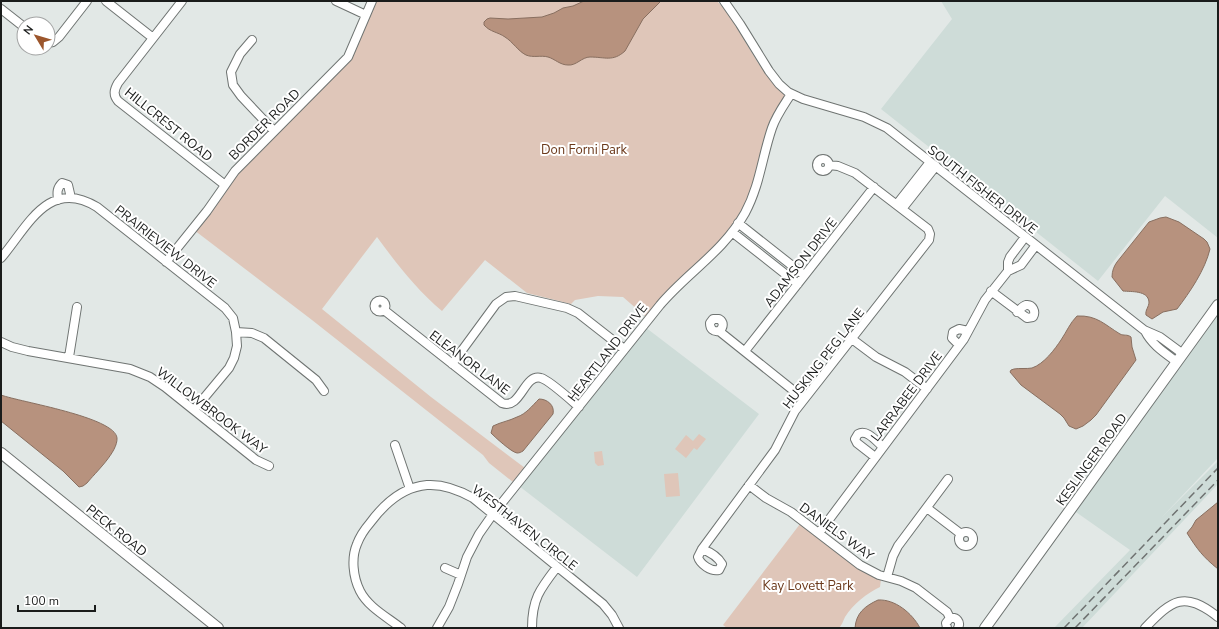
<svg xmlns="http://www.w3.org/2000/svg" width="1219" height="629" font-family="'Nunito Sans',sans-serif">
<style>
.built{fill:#cedcd8}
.green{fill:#dfc6b9}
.water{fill:#b7927e;stroke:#886f60}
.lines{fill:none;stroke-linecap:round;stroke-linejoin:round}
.minor-casing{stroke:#6f7472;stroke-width:10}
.major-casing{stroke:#6f7472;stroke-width:12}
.minor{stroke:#fff;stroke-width:8}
.major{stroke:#fff;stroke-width:10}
.rail{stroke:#6f7271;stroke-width:1.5;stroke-dasharray:8 4;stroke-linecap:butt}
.labels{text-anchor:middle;stroke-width:4;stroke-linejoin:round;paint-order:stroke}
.street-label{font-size:13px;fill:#1a1c1b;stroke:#fff}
.park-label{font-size:13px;fill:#6b391b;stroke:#fff}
</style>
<rect width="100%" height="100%" fill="#e2e8e6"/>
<path class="built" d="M 941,1 L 1218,1 L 1218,238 L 1165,196 L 1098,281 L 881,109 L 952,19 Z
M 1218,311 L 1218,458 L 1162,517 L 1218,461 L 1218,484 L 1082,628 L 1054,628 L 1130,550 L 1073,510 Z
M 645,327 L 759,414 L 637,577 L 519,486 Z"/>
<path class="green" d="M 375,1 L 717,1 C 737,21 747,49 764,71 C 767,75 770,80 773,84 C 778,88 784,91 785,97 L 770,120 L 757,174 L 747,200 L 732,226 L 716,246 L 702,260 L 684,274 L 666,292 L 646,317 L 623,297 L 598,296 L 575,300 L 571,304 L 527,293 L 485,260 L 442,311 C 417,290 396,263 377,237 L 322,309 L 431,397 L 525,468 L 513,482 L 489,463 L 483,455 L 312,320 L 194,230 L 230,181 L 342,67 Z
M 699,434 L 706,439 L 697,450 L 694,448 L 686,458 L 675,449 L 686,435 L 693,441 Z
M 602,451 L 604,465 L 598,466 L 595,463 L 594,452 Z
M 678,473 L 680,496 L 666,497 L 664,474 Z
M 800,524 L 866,573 L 881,579 L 880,587 C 867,593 853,604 845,617 C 843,621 842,625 839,628 L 727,628 L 723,625 Z"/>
<path class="water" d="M 584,1 L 661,1 L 643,19 L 625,51 C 613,62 605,57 590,57 C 582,57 576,66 568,65 C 560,65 555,59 548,57 C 541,55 533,58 526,55 C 518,51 513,42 505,37 C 498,32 490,32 484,25 L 484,22 L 487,19 L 490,18 L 508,19 L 542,17 L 554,13 L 563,8 L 573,6 Z
M 1166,217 L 1179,222 L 1204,239 L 1207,242 L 1210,249 C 1205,270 1190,292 1177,309 L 1163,312 L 1152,319 L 1146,315 C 1145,310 1149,307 1149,302 C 1148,290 1131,292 1123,291 L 1112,277 C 1112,271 1114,266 1117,262 L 1149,222 L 1160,218 Z
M 1077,316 C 1097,315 1105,325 1120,334 C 1124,336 1127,334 1131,337 L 1132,347 L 1136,360 L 1096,415 L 1091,420 L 1083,426 L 1076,429 L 1069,426 L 1064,418 L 1060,414 L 1021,385 L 1010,372 L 1011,370 L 1014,369 C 1019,368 1027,369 1032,368 C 1044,364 1055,349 1061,340 C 1067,331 1070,323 1077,316 Z
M 1,395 C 20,402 115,417 117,438 C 118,452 95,473 87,483 L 83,486 L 79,487 L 63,471 L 1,421 Z
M 539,399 C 547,399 555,405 553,414 L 523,451 C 521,452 520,453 517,453 C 511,452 495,437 491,433 L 493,426 C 501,422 509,421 517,417 C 526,414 532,406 539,399 Z
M 1218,502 L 1218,569 C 1203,557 1197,549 1187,533 L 1192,527 L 1196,520 Z
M 878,600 C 895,599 912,613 920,628 L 855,628 C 856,613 865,606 878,600 Z"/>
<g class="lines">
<g class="minor-casing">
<path id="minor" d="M 106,1 L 153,38
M 182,1 L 118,83 C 114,90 113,95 118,101 L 225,185
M 336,1 L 366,15
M 724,1 L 740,24 L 769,71 L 779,84 L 788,92 L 803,99 L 864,117 L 887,128 L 1144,330 L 1160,337 L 1183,354
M 1,9 L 24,27
M 252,40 L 240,54 L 231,72 L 233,85 L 241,96 L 274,131
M 48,43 L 53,42 L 59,37 L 87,1
M817 165a6 6 0 1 1 12 0a6 6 0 1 1-12 0Z
M 58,200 C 57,192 57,188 62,183 L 68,185 L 71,198
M 897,204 L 930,162
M 902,209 L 936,166
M 738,223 L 804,275
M 732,232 L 798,284
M 1025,237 L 1010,257 L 1008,262 L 1008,271 L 1021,265 L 1036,245
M 1,258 C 27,228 48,177 97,207 L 225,308 L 233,318 L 236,332 L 237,346 L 234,358 L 229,368 L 194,410
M 166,262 L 207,211 L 235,171 L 348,57 L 372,1
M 991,291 L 1027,318 L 1033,317 C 1036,312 1033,304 1026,305 C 1022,306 1020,310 1017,312
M374.5 306a5.5 5.5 0 1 1 11 0a5.5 5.5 0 1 1-11 0Z
M 384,310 L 502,403 C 521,410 524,373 541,378 C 549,380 572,401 579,407
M 719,331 C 724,327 724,322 719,319 L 713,319 L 710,323 C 710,329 713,332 719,331 L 804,399
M 1145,331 C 1152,345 1165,353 1177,362
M 236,332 L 252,333 L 264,338 L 316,380 L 324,391
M 852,339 L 876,357 L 905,372 L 927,389
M 1,342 L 12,347 L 28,351 L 130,369 L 150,377 L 165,387 L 256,460 L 269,466
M 959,345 L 952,338 L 953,332 L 959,329 L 968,331
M 745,351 L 874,187
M 69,357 L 77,307
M 452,364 L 496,304 L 506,297 L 515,296 L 567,308 L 578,313 L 624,349
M 395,445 L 410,489
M 875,457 L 857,443 L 855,439 L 858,434 C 867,429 876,441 883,447
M 749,485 L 766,498 L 791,512 L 860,565 L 879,575 L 901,581 L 916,588 L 947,612 L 950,618
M 927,508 L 961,534
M959 539a7 7 0 1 1 14 0a7 7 0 1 1-14 0Z
M 819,533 L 964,339 L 985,300 L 1008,271
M 702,549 C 710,552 718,557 722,564 L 719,570 C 711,572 700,564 698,557 L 702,549 L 775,450 L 795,411 L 929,240 L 930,234 L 928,229 L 855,173 L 838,166 L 829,165
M 445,568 L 461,575
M 887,577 L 893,556 L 898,546 L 948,479
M 950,618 C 957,617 961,622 958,628
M 401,628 C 387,617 368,607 360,591 C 353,577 351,558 357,544 C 360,536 364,530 370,523 C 384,504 402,487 427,485 C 443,484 459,490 473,498 L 603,604 L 612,615 L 619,628
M 437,628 L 449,607 L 458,584 L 467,557 L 479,534 L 493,514 L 660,305 C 688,272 723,252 745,213 C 760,185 762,157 772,128 C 776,116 784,105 791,94
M 532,628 C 532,599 540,589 557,567
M 947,628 L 946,623 L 950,618
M 1145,628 C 1172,600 1184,590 1218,617"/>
</g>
<g class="major-casing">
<path id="major" d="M 1,453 L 218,628
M 985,628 L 1218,305"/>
</g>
<use href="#minor" class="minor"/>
<use href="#major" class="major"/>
<path class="rail" d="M 1064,628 L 1218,468
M 1075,628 L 1218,480"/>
</g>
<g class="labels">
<g class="street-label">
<text transform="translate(169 124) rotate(39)" y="5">HILLCREST ROAD</text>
<text transform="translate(264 124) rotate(-45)" y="5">BORDER ROAD</text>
<text transform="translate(983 189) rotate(38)" y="5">SOUTH FISHER DRIVE</text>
<text transform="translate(166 246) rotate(38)" y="5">PRAIRIEVIEW DRIVE</text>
<text transform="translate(800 262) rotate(-52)" y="5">ADAMSON DRIVE</text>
<text transform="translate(607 352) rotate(-52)" y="5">HEARTLAND DRIVE</text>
<text transform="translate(823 358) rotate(-52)" y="5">HUSKING PEG LANE</text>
<text transform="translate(470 362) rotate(37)" y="5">ELEANOR LANE</text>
<text transform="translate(906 396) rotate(-53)" y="5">LARRABEE DRIVE</text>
<text transform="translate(212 410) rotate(37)" y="5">WILLOWBROOK WAY</text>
<text transform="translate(1091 459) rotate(-54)" y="5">KESLINGER ROAD</text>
<text transform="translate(525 527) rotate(38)" y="5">WESTHAVEN CIRCLE</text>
<text transform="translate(117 530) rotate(39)" y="5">PECK ROAD</text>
<text transform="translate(837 531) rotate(36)" y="5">DANIELS WAY</text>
</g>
<g class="park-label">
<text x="584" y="154">Don Forni Park</text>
<text x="808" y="590">Kay Lovett Park</text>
</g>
</g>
<rect width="1219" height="629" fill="none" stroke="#1a1c1b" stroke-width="4"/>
<g transform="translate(36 36) rotate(308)"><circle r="19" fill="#ffffff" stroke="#a3a4a4"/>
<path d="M0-3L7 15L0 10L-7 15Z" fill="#9c562c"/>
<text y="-6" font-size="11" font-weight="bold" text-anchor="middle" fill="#1a1c1b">N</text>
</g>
<path d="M18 605v6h77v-6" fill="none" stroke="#1a1c1b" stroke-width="2"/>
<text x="24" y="605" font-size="12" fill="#1a1c1b" stroke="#ffffff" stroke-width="3" paint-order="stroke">100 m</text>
</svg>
